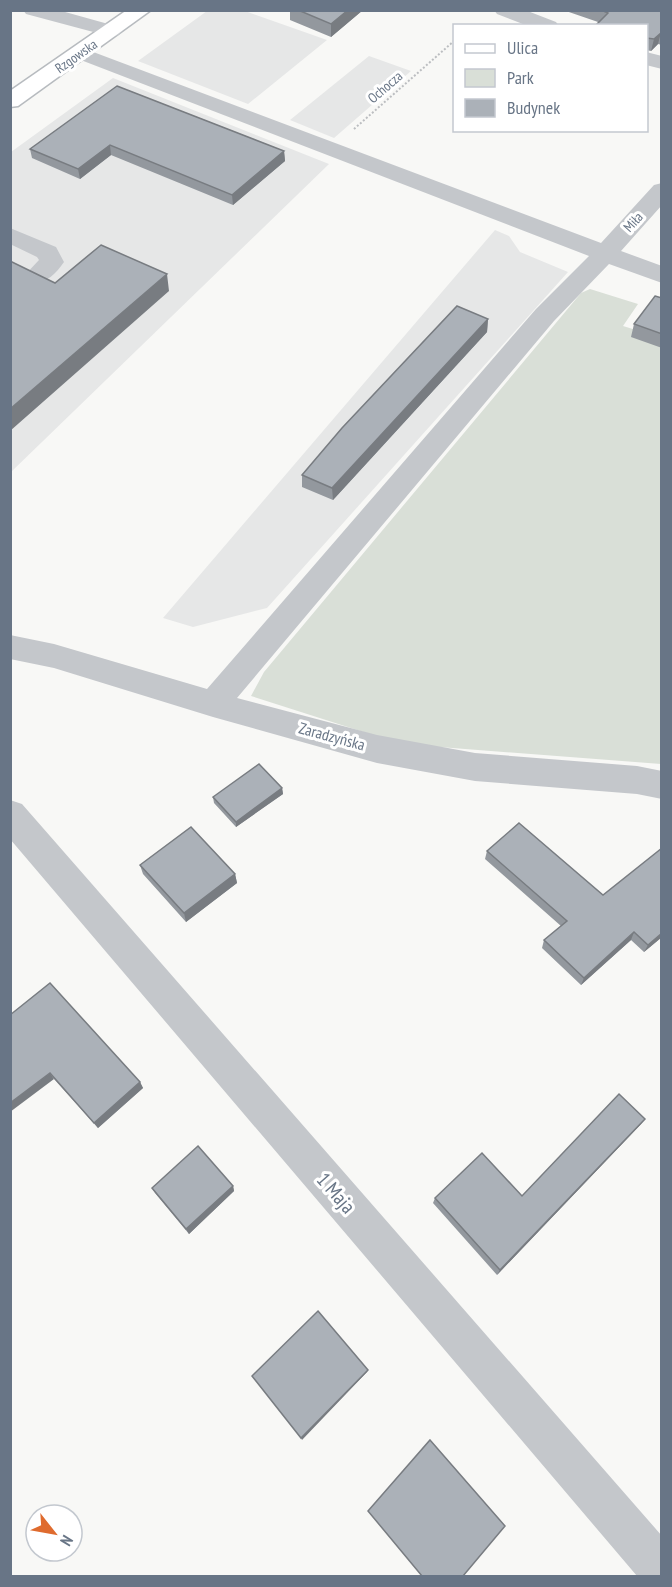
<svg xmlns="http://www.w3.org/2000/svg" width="672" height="1587" font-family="'PT Sans Narrow',sans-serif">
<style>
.built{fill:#e6e7e7}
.green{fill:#d9dfd7}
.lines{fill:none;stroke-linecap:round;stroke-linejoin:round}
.major-casing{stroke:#b7bbbf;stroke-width:3}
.path{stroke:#bcbec1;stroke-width:2;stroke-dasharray:2 2;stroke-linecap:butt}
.minor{fill:#c4c7cb;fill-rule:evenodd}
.major{fill:#fff;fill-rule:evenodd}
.wall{fill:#93989e}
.shaded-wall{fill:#787c81}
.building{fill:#abb1b8;stroke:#787c81;stroke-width:1.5}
.labels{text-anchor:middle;stroke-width:6;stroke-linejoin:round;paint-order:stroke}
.far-street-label{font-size:14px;fill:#687586;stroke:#fff}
.street-label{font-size:16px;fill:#687586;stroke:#fff}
.near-street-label{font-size:20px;fill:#687586;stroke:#fff}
</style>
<rect width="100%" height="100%" fill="#f8f8f6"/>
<path class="built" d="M 207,11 L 245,11 L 327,40 L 248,104 L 138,61 Z
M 369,56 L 411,71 L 334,138 L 290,120 Z
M 113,78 L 329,164 L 11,472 L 11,152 Z
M 495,230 L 509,236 L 520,252 L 568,272 L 267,608 L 193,627 L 163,618 Z"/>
<path class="green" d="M 590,289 L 638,304 L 623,326 L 636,330 L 662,348 L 661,764 L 401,744 L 251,696 L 264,672 L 581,293 Z"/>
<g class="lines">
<g class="major-casing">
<path id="major" d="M 127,10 L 151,10 L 18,106 L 10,107 L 10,91 Z"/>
</g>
<path class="path" d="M 354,129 L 454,41"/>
<path class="minor" d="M 23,10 L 58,10 L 119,27 L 122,31 L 119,35 L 112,37 L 26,14 Z
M 494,10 L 525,10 L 556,22 L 559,26 L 528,26 L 497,14 Z
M 80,47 L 601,243 L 654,185 L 662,183 L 662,205 L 621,251 L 662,266 L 662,283 L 609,264 L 554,321 L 237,698 L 377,735 L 475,753 L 637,766 L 662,771 L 662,799 L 637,794 L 475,781 L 377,763 L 213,717 L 54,668 L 10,659 L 10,635 L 54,644 L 207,689 L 536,309 L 589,256 L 73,57 L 70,53 L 73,49 Z
M 646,52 L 662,56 L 662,69 L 646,65 Z
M 10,228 L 56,247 L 64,262 C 55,275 43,287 26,282 L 23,277 L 39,260 L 37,257 L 10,244 Z
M 10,800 L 22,804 L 662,1536 L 662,1576 L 637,1576 L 10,839 Z"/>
<use href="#major" class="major"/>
</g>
<path class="wall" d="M 290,10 L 363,10 L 331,37 L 290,20 Z
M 563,10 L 662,10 L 662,45 L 658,44 L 651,51 L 646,50 L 646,26 L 598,22 Z
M 117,86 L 284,151 L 285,161 L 233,205 L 111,155 L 80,179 L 32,158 L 30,149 Z
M 662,298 L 662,348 L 631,337 L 634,324 Z
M 488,319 L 487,332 L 333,500 L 302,487 L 302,475 Z
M 282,788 L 283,794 L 236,827 L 214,803 L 213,797 Z
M 487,851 L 603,895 L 662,937 L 644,952 L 631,940 L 581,985 L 542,948 L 544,940 L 561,926 L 485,859 Z
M 140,865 L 235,874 L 237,883 L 186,922 L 143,874 Z
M 10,1015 L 140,1082 L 143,1088 L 98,1128 L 54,1079 Z
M 645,1119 L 640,1125 L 497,1275 L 433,1203 L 435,1198 L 522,1196 Z
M 233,1186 L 234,1191 L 189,1234 L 155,1193 L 152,1188 Z"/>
<path class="shaded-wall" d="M 348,10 L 363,10 L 331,37 L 331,24 Z
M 661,32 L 658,44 L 651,51 L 654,39 Z
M 110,145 L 111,155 L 80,179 L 78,169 Z
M 284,151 L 285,161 L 233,205 L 232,195 Z
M 167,274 L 169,291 L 10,431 L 10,409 Z
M 488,319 L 487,332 L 333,500 L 332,488 Z
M 282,788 L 283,794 L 236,827 L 236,822 Z
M 235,874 L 237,883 L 186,922 L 184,913 Z
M 634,932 L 631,940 L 581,985 L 584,978 Z
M 662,933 L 662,937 L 644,952 L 648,945 Z
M 50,1073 L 54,1079 L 10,1112 L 10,1103 Z
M 140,1082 L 143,1088 L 98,1128 L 94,1123 Z
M 645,1119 L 640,1125 L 497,1275 L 500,1270 Z
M 233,1186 L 234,1191 L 189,1234 L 186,1229 Z
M 368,1370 L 367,1372 L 302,1440 L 301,1438 Z"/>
<path class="building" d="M 298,10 L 348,10 L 331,24 Z
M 601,10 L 662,10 L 662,32 L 654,39 L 647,38 L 646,45 L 646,26 L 595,26 L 608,13 Z
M 117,86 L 284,151 L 232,195 L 110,145 L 78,169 L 30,149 Z
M 101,245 L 167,274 L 10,409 L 10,261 L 55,283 Z
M 655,296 L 662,298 L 662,334 L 634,324 Z
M 457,306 L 488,319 L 332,488 L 302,475 L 342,428 Z
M 259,764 L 282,788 L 236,822 L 213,797 Z
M 519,823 L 603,895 L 662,848 L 662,933 L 648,945 L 634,932 L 584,978 L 544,940 L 567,921 L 487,851 Z
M 191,827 L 235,874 L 184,913 L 140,865 Z
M 50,983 L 140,1082 L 94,1123 L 50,1073 L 10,1103 L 10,1015 Z
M 619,1094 L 645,1119 L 500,1270 L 435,1198 L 482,1153 L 522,1196 Z
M 198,1146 L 233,1186 L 186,1229 L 152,1188 Z
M 318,1311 L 368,1370 L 301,1438 L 252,1376 Z
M 430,1440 L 505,1526 L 463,1576 L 422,1576 L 368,1511 Z"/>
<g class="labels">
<g class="far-street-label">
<text transform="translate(76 56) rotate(-35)" y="5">Rzgowska</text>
<text transform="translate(385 87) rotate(-41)" y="5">Ochocza</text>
<text transform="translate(633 222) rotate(-48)" y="5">Miła</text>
</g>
<g class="street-label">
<text transform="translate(332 736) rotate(15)" y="6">Zaradzyńska</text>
</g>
<g class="near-street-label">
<text transform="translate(336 1193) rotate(49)" y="7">1 Maja</text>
</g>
</g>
<rect width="672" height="1587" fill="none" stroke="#687586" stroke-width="24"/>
<rect x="453" y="24" width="195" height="108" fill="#ffffff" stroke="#c3c8cf" stroke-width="1.5"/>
<rect x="465" y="44" width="30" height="9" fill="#ffffff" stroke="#c3c8cf" stroke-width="1.5"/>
<text x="507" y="54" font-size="18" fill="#687586">Ulica</text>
<rect x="465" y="69" width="30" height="18" fill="#d9dfd7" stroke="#c3c8cf" stroke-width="1.5"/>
<text x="507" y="84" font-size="18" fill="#687586">Park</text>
<rect x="465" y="99" width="30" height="18" fill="#abb1b8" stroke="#c3c8cf" stroke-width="1.5"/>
<text x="507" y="114" font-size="18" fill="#687586">Budynek</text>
<g transform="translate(54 1533) rotate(121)"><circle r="28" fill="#ffffff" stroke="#c3c8cf" stroke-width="1.5"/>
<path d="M0-4.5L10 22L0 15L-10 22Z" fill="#df6b2e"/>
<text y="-9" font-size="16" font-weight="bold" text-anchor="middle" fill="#687586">N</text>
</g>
</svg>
